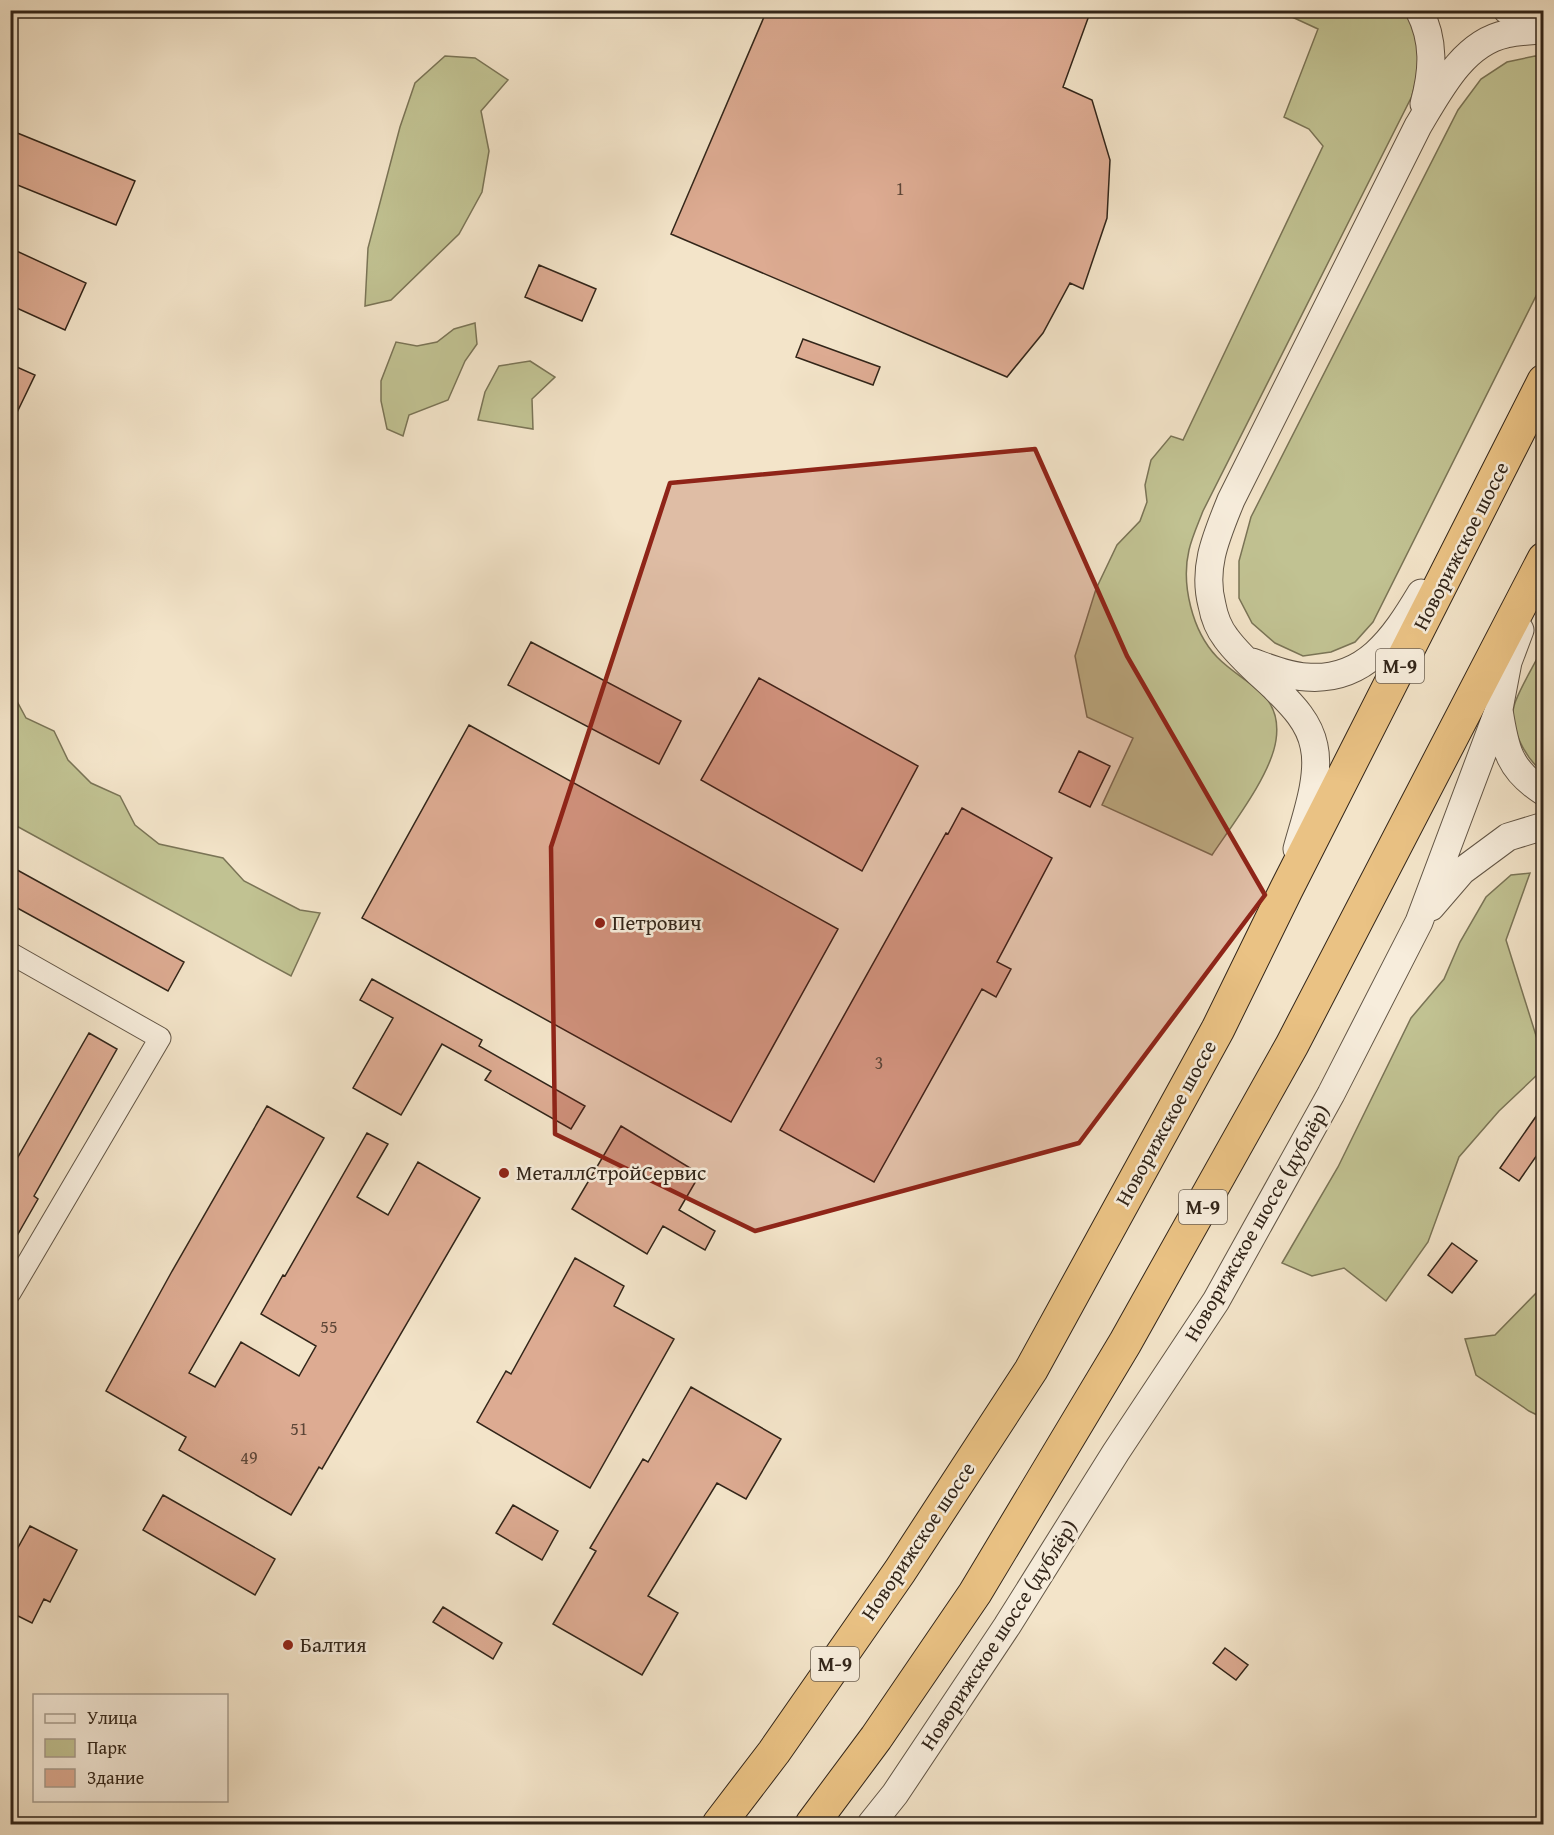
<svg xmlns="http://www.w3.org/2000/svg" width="1554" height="1835" font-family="'Gentium Book Plus',serif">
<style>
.green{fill:#c1c292;stroke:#7a7456;stroke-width:1.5}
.building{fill:#ddab92;stroke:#322519;stroke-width:1.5}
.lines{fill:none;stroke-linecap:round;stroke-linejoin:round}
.minor-casing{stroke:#625545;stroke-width:23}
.tertiary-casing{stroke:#625545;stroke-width:29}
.motorway-casing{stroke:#322519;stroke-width:35}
.minor{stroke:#f7eddc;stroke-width:21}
.tertiary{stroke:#f7eddc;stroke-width:27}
.motorway{stroke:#eac284;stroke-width:33}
.marked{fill:#8f2418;fill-opacity:0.2;stroke:#8f2418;stroke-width:4.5;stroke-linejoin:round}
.poi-dot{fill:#8f2418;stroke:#f7eddc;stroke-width:2}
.labels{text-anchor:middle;stroke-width:5;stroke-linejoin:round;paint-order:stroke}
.number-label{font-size:18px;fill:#5d4637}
.shield{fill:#f7eddc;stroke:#6d6154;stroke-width:1.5}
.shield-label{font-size:20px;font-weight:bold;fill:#322519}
.street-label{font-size:21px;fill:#322519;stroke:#f7eddc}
.poi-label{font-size:21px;fill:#322519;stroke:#f7eddc;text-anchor:start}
</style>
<rect width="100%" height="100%" fill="#f3e4c9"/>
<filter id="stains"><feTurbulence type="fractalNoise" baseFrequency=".00333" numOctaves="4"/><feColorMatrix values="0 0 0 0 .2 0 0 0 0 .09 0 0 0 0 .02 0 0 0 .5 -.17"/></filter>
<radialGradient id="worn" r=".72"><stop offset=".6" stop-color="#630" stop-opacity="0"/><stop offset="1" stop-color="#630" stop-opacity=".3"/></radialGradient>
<path class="green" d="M 1279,11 L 1408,11 L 1414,20 L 1421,60 L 1412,96 L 1203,511 C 1198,524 1192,537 1189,550 C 1181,584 1192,631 1217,657 C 1244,685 1283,692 1276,740 C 1271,775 1232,825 1212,855 L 1102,805 L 1133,738 L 1087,717 L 1075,656 L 1096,589 L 1117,545 L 1140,521 L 1147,502 L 1145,485 L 1151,460 L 1171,436 L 1183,440 L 1323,146 L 1309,129 L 1284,117 L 1318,29 Z
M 445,56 L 475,58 L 508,80 L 481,111 L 489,151 L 482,192 L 459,234 L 391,300 L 365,306 L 368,248 L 400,127 L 415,83 Z
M 1535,56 L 1544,57 L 1543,282 L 1373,622 L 1355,642 L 1331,652 L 1303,656 L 1275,643 L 1252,623 L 1239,598 L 1239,561 L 1251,517 L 1458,110 L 1481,79 L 1507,62 Z
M 475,323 L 477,344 L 465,361 L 448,400 L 409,415 L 403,436 L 387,429 L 381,401 L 381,381 L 396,342 L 417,346 L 437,342 L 454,329 Z
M 530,361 L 555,377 L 532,399 L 533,429 L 478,420 L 485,392 L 499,366 Z
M 1543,647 L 1543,772 C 1527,760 1508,727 1514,706 C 1518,691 1536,662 1543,647 Z
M 11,690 L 26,718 L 54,731 L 68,760 L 91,783 L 120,796 L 135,825 L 159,844 L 223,858 L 244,881 L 300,910 L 320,913 L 291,976 L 11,823 Z
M 1530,873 L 1506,940 L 1539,1045 L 1537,1075 L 1499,1111 L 1459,1157 L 1428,1242 L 1386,1301 L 1344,1268 L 1312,1276 L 1282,1263 L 1338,1167 L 1411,1018 L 1444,979 L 1460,942 L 1486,897 L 1511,875 Z
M 1543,1278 L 1544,1418 L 1543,1418 L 1529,1411 L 1476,1375 L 1465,1339 L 1495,1335 L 1540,1289 Z"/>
<path class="building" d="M 767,10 L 1091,10 L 1063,87 L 1092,100 L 1110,160 L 1107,218 L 1083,289 L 1070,283 L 1043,333 L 1007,377 L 671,234 Z
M 10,130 L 135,181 L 116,225 L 10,182 Z
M 10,248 L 86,283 L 65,330 L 10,305 Z
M 539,265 L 596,289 L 582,321 L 525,297 Z
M 803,339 L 880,367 L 873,385 L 796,357 Z
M 10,364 L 35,375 L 10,427 Z
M 531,642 L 681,721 L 659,764 L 508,685 Z
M 759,678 L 918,766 L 862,871 L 701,780 Z
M 469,725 L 838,929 L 731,1122 L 362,918 Z
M 1079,751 L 1110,766 L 1090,807 L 1059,792 Z
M 962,808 L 1052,858 L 997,962 L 1011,969 L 996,997 L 982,989 L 874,1182 L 780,1130 L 946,833 L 948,834 Z
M 10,866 L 184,962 L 168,991 L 10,904 Z
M 372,979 L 482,1040 L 479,1046 L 585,1106 L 571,1129 L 485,1080 L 491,1071 L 442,1044 L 401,1115 L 353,1088 L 393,1018 L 360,1000 Z
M 89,1033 L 117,1049 L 34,1196 L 38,1199 L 10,1248 L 10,1171 Z
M 1544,1105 L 1544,1145 L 1519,1181 L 1500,1168 Z
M 267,1106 L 324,1138 L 189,1373 L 215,1387 L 241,1342 L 299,1376 L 316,1346 L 261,1314 L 283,1275 L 285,1276 L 367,1133 L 388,1144 L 357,1197 L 388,1215 L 418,1162 L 480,1198 L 322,1469 L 319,1467 L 291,1515 L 179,1450 L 186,1437 L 106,1391 L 171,1273 Z
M 621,1126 L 700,1174 L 679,1210 L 715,1231 L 705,1250 L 663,1226 L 647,1254 L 572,1209 Z
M 1452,1243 L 1477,1261 L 1452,1293 L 1428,1275 Z
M 575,1258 L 624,1286 L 614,1306 L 674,1339 L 590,1488 L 477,1422 L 506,1371 L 511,1374 Z
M 691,1387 L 781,1439 L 746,1499 L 717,1483 L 648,1596 L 678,1613 L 642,1675 L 553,1624 L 596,1551 L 590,1548 L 643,1459 L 648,1462 Z
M 163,1495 L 275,1559 L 255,1595 L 143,1530 Z
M 513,1505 L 558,1531 L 542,1560 L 496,1533 Z
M 30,1526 L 77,1550 L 50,1602 L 44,1599 L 32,1623 L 10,1612 L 10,1562 Z
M 443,1607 L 502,1643 L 493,1659 L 433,1622 Z
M 1225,1648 L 1248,1665 L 1236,1680 L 1213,1663 Z"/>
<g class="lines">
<g class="minor-casing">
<path id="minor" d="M 10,953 L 160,1038 L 10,1293"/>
</g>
<g class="tertiary-casing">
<path id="tertiary" d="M 1419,10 C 1435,41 1433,71 1424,104
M 1507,10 L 1544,25
M 1252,662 C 1269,668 1288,676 1306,677 C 1365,682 1394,638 1421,593
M 1499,710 C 1505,749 1509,770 1544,792
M 1297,849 C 1305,819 1321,777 1314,746 C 1309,721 1291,704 1274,687 C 1258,672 1239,656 1226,638 C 1219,629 1214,616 1212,605 C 1202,567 1217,535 1231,500 L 1418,126 C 1439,91 1463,43 1506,34 C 1518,31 1531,31 1544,30
M 1431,907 L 1462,871 L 1508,837 L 1544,826
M 871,1824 L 895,1794 L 1007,1626 L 1116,1452 L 1216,1301 L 1331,1094 L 1419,922 L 1499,709 L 1508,662 L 1520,630"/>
</g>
<g class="motorway-casing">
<path id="motorway" d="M 719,1824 L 774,1752 L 900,1571 L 1031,1370 L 1218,1029 L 1286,890 L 1544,381
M 812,1824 L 876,1738 L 975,1593 L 1125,1343 L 1292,1045 L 1544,559"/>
</g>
<use href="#minor" class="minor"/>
<use href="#tertiary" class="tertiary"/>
<use href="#motorway" class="motorway"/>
</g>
<path class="marked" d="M 1035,449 L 1127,656 L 1265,895 L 1079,1143 L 755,1231 L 555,1134 L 551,847 L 670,483 Z"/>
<g class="poi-dot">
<circle cx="600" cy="923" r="6"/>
<circle cx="504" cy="1173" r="6"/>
<circle cx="288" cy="1645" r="6"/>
</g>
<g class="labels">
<g class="number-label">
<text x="900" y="195">1</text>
<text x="879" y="1069">3</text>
<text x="329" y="1333">55</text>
<text x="299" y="1435">51</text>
<text x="249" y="1464">49</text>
</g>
<g class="shield">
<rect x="1376" y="649" width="48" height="34" rx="4.5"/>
<rect x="1179" y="1190" width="48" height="34" rx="4.5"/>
<rect x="811" y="1647" width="48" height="34" rx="4.5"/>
</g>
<g class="shield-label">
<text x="1400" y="673">М-9</text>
<text x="1203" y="1214">М-9</text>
<text x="835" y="1671">М-9</text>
</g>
<g class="street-label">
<text transform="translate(1461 546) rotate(-63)" y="7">Новорижское шоссе</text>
<text transform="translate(1166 1123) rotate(-61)" y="7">Новорижское шоссе</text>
<text transform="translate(1257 1223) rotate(-60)" y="7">Новорижское шоссе (дублёр)</text>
<text transform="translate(918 1541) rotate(-56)" y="7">Новорижское шоссе</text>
<text transform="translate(999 1635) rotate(-57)" y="7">Новорижское шоссе (дублёр)</text>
</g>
<g class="poi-label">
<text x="612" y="930">Петрович</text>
<text x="516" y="1180">МеталлСтройСервис</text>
<text x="300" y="1652">Балтия</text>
</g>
</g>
<rect width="1554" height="1835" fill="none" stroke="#f3e4c9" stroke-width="36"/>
<rect x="12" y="12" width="1530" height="1811" fill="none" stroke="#322519" stroke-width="3"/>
<rect x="18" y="18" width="1518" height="1799" fill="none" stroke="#322519" stroke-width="1.5"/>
<rect x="33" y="1694" width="195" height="108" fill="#f7eddc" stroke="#a89d8e" stroke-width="1.5"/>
<rect x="45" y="1714" width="30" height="9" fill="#f7eddc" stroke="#a89d8e" stroke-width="1.5"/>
<text x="87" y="1724" font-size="18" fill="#322519">Улица</text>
<rect x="45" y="1739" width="30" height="18" fill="#c1c292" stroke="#a89d8e" stroke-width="1.5"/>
<text x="87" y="1754" font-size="18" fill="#322519">Парк</text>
<rect x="45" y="1769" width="30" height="18" fill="#ddab92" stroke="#a89d8e" stroke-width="1.5"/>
<text x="87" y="1784" font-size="18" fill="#322519">Здание</text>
<rect width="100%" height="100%" filter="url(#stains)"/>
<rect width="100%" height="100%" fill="url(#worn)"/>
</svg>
